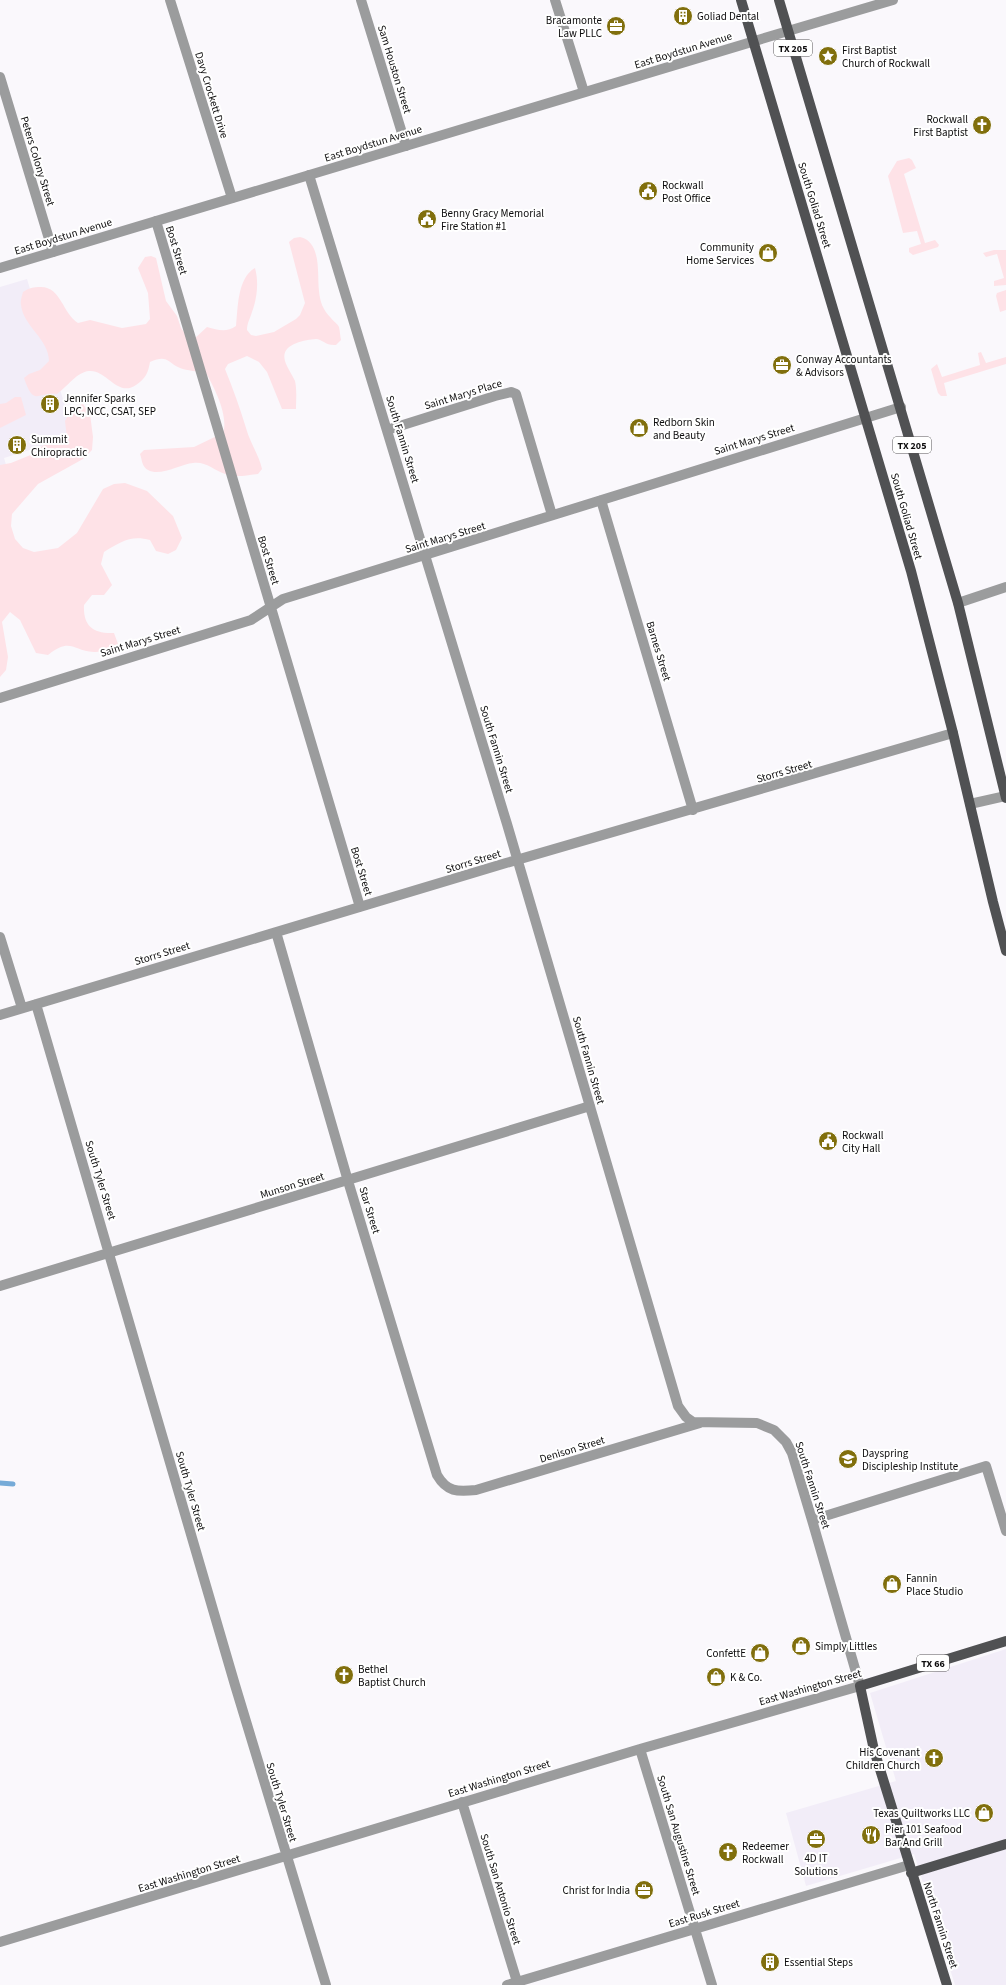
<svg xmlns="http://www.w3.org/2000/svg" width="1006" height="1985" font-family="'Source Sans 3',sans-serif">
<style>
.built{fill:#f2edf8}
.green{fill:#fee2e7}
.lines{fill:none;stroke-linecap:round;stroke-linejoin:round}
.stream{stroke:#76abd8;stroke-width:5}
.minor{stroke:#9b9c9d;stroke-width:10}
.tertiary{stroke:#9b9c9d;stroke-width:10}
.primary{stroke:#505153;stroke-width:10}
.labels{text-anchor:middle;stroke-width:4;stroke-linejoin:round;paint-order:stroke}
.shield{fill:#fff;stroke:#565556;stroke-width:1}
.shield-label{font-size:10px;font-weight:bold;fill:#0d0c0d}
.poi-label{font-size:11px;fill:#0d0c0d;stroke:#fff;text-anchor:start}
.street-label{font-size:11px;fill:#0d0c0d;stroke:#fff}
</style>
<rect width="100%" height="100%" fill="#faf8fc"/>
<path class="built" d="M 27,279 L 74,436 L 4,458 L 12,485 L 0,488 L 0,287 Z
M 1006,1649 L 1006,1985 L 955,1985 L 914,1854 L 806,1886 L 786,1813 L 896,1781 L 870,1693 Z"/>
<path class="green" d="M 909,158 L 912,160 L 916,168 L 904,174 L 925,243 L 935,240 L 939,245 L 938,247 L 913,255 L 909,252 L 909,248 L 921,244 L 917,231 L 903,233 L 888,176 L 897,161 Z
M 300,237 C 322,242 317,274 319,291 C 320,302 323,310 331,318 C 333,321 338,324 339,327 C 340,331 340,336 341,340 L 336,345 C 326,346 322,339 316,339 C 304,340 280,344 285,361 C 287,368 292,374 295,381 C 297,389 296,401 296,409 L 282,409 L 267,372 L 259,362 L 247,356 L 228,364 L 225,369 C 233,389 240,408 246,428 C 250,443 259,455 262,469 L 258,474 C 247,475 236,478 225,474 C 214,470 205,461 193,463 C 181,464 160,477 148,470 C 142,467 142,460 140,454 L 144,450 L 194,447 L 223,433 C 229,416 214,387 206,373 C 198,371 187,371 180,368 C 167,362 167,354 150,362 C 148,373 146,378 136,385 C 118,398 106,369 89,371 C 77,372 67,387 57,394 C 36,392 34,407 24,378 L 29,374 L 40,370 L 49,361 C 49,339 23,326 21,305 C 20,301 22,296 23,292 C 29,288 33,287 41,287 C 61,287 63,314 78,323 L 90,320 L 122,328 L 146,324 L 150,319 L 148,293 L 138,268 L 145,257 L 151,256 L 156,258 L 166,301 L 177,316 L 181,328 L 188,338 L 194,339 L 207,327 C 218,330 226,333 236,326 C 238,309 237,278 255,268 C 259,282 257,299 252,312 C 250,319 247,323 247,330 L 251,335 L 256,336 L 274,332 L 296,319 L 300,315 L 305,303 L 289,242 L 294,238 Z
M 994,250 L 1006,250 L 1006,285 L 994,286 L 994,281 L 1004,278 L 997,254 L 986,257 L 983,253 Z
M 1006,290 L 1006,310 L 1000,312 L 996,296 L 997,293 Z
M 981,352 L 986,363 L 1006,357 L 1006,364 L 944,383 L 947,396 L 941,396 L 938,393 L 931,369 L 937,364 L 942,377 L 980,365 L 978,353 Z
M 15,397 L 21,397 L 26,415 L 0,428 L 0,404 L 6,403 Z
M 83,404 L 90,414 L 93,437 L 92,450 L 83,459 L 38,484 L 12,514 L 11,526 L 15,539 L 23,548 L 34,552 L 58,548 L 77,533 L 103,489 L 114,484 L 125,483 L 147,491 L 173,516 L 182,538 L 176,550 L 168,554 L 156,551 L 150,540 C 130,535 121,542 104,552 L 101,564 L 112,585 L 104,595 L 92,595 L 84,605 C 83,626 93,634 114,633 L 118,644 C 111,647 101,653 94,652 C 72,651 71,637 48,655 L 36,653 L 20,620 L 10,612 L 2,622 L 8,657 L 6,670 L 0,677 L 0,465 L 11,463 L 33,454 L 42,446 L 67,438 L 65,421 L 72,408 Z"/>
<g class="lines">
<path class="stream" d="M 0,1483 L 13,1484"/>
<path class="minor" d="M 170,0 L 232,198
M 361,0 L 406,146
M 555,0 L 584,92
M 788,31 L 893,0
M 0,77 L 53,252
M 156,221 L 360,907
M 387,430 L 495,396 L 511,392 L 516,394 L 552,515
M 601,500 L 693,810
M 958,603 L 1006,587
M 0,698 L 251,620 L 283,599 L 901,407
M 970,804 L 1006,796
M 276,932 L 348,1181 L 437,1475 C 447,1492 457,1492 476,1490 L 700,1423
M 0,937 L 22,1008
M 36,1004 L 235,1685 L 326,1985
M 0,1015 L 506,863 L 953,733
M 0,1286 L 590,1106
M 812,1520 L 986,1466 L 1006,1531
M 640,1749 L 712,1985
M 462,1802 L 518,1985
M 0,1942 L 640,1749 L 860,1686 L 812,1520 L 792,1453 L 786,1442 L 774,1430 L 757,1423 L 693,1422 L 686,1417 L 678,1406 L 507,824 L 309,175
M 507,1985 L 909,1865"/>
<path class="tertiary" d="M 0,268 L 788,31"/>
<path class="primary" d="M 741,0 L 911,571 L 953,733 L 993,902 L 1006,951
M 779,0 L 958,603 L 1006,798
M 911,1873 L 1006,1844
M 947,1985 L 874,1750 L 860,1686 L 1006,1641"/>
</g>
<defs>
<g id="building-disc" transform="scale(1)"><circle r="9.5" fill="#816f0d" stroke="#fff"/><path d="M-4-6H4V6H1V3H-1V6H-4ZM-2.5-4.3h1.7v1.8h-1.7ZM.8-4.3h1.7v1.8H.8ZM-2.5-1h1.7V.8h-1.7ZM.8-1h1.7V.8H.8Z" fill="#fff"/></g>
<g id="office-disc" transform="scale(1)"><circle r="9.5" fill="#816f0d" stroke="#fff"/><path d="M-6-3h4V-5.5h4V-3h4V5H-6ZM-1-4.5V-3h2v-1.5ZM-6 0V1H6V0Z" fill="#fff"/></g>
<g id="sight-disc" transform="scale(1)"><circle r="9.5" fill="#816f0d" stroke="#fff"/><path d="M0-6L1.8-2.2L6-1.7L2.9 1.2L3.7 5.4L0 3.3L-3.7 5.4L-2.9 1.2L-6-1.7L-1.8-2.2Z" fill="#fff"/></g>
<g id="church-disc" transform="scale(1)"><circle r="9.5" fill="#816f0d" stroke="#fff"/><path d="M-1.2-6h2.4v3.5h3.3v2.4h-3.3V6h-2.4V-.1h-3.3v-2.4h3.3Z" fill="#fff"/></g>
<g id="civic-disc" transform="scale(1)"><circle r="9.5" fill="#816f0d" stroke="#fff"/><path d="M-.6-6.5H3V-4.5H.6V-3L4-1V1h2V6H-6V1h2V-1L-.6-3ZM-1.2 2.5V6h2.4V2.5Z" fill="#fff"/></g>
<g id="shop-disc" transform="scale(1)"><circle r="9.5" fill="#816f0d" stroke="#fff"/><path d="M-5-2.5h2.3a2.7 3.5 0 0 1 5.4 0H5L5.5 6h-11ZM-1.5-2.5h3a1.5 2.3 0 0 0-3 0Z" fill="#fff"/></g>
<g id="school-disc" transform="scale(1)"><circle r="9.5" fill="#816f0d" stroke="#fff"/><path d="M0-5L7-2L0 1L-7-2ZM-4 1L0 2.5L4 1V4Q0 6-4 4Z" fill="#fff"/></g>
<g id="restaurant-disc" transform="scale(1)"><circle r="9.5" fill="#816f0d" stroke="#fff"/><path d="M-5-6h1v4h1v-4h1v4h1v-4h1v5L-1.5 .5V6h-2V.5L-5-1ZM5-6V6H3V1.5H1.5Q1.5-4 5-6Z" fill="#fff"/></g>
</defs>
<g fill-rule="evenodd">
<use href="#building-disc" x="683" y="16"/>
<use href="#office-disc" x="616" y="26"/>
<use href="#sight-disc" x="828" y="56"/>
<use href="#church-disc" x="982" y="125"/>
<use href="#civic-disc" x="648" y="191"/>
<use href="#civic-disc" x="427" y="219"/>
<use href="#shop-disc" x="768" y="253"/>
<use href="#office-disc" x="782" y="365"/>
<use href="#building-disc" x="50" y="404"/>
<use href="#shop-disc" x="639" y="428"/>
<use href="#building-disc" x="17" y="445"/>
<use href="#civic-disc" x="828" y="1141"/>
<use href="#school-disc" x="848" y="1459"/>
<use href="#shop-disc" x="892" y="1584"/>
<use href="#shop-disc" x="801" y="1646"/>
<use href="#shop-disc" x="760" y="1653"/>
<use href="#church-disc" x="344" y="1675"/>
<use href="#shop-disc" x="716" y="1677"/>
<use href="#church-disc" x="934" y="1758"/>
<use href="#shop-disc" x="984" y="1813"/>
<use href="#restaurant-disc" x="871" y="1835"/>
<use href="#office-disc" x="816" y="1839"/>
<use href="#church-disc" x="728" y="1852"/>
<use href="#office-disc" x="644" y="1890"/>
<use href="#building-disc" x="770" y="1962"/>
</g>
<g class="labels">
<g class="shield">
<rect x="774" y="40" width="38" height="16" rx="3"/>
<rect x="893" y="437" width="38" height="16" rx="3"/>
<rect x="917" y="1655" width="32" height="16" rx="3"/>
</g>
<g class="shield-label">
<text x="793" y="52">TX 205</text>
<text x="912" y="449">TX 205</text>
<text x="933" y="1667">TX 66</text>
</g>
<g class="poi-label">
<text x="697" y="20">Goliad Dental</text>
<text x="602" y="24" text-anchor="end">Bracamonte<tspan x="602" dy="13">Law PLLC</tspan></text>
<text x="842" y="54">First Baptist<tspan x="842" dy="13">Church of Rockwall</tspan></text>
<text x="968" y="123" text-anchor="end">Rockwall<tspan x="968" dy="13">First Baptist</tspan></text>
<text x="662" y="189">Rockwall<tspan x="662" dy="13">Post Office</tspan></text>
<text x="441" y="217">Benny Gracy Memorial<tspan x="441" dy="13">Fire Station #1</tspan></text>
<text x="754" y="251" text-anchor="end">Community<tspan x="754" dy="13">Home Services</tspan></text>
<text x="796" y="363">Conway Accountants<tspan x="796" dy="13">&amp; Advisors</tspan></text>
<text x="64" y="402">Jennifer Sparks<tspan x="64" dy="13">LPC, NCC, CSAT, SEP</tspan></text>
<text x="653" y="426">Redborn Skin<tspan x="653" dy="13">and Beauty</tspan></text>
<text x="31" y="443">Summit<tspan x="31" dy="13">Chiropractic</tspan></text>
<text x="842" y="1139">Rockwall<tspan x="842" dy="13">City Hall</tspan></text>
<text x="862" y="1457">Dayspring<tspan x="862" dy="13">Discipleship Institute</tspan></text>
<text x="906" y="1582">Fannin<tspan x="906" dy="13">Place Studio</tspan></text>
<text x="815" y="1650">Simply Littles</text>
<text x="746" y="1657" text-anchor="end">ConfettE</text>
<text x="358" y="1673">Bethel<tspan x="358" dy="13">Baptist Church</tspan></text>
<text x="730" y="1681">K &amp; Co.</text>
<text x="920" y="1756" text-anchor="end">His Covenant<tspan x="920" dy="13">Children Church</tspan></text>
<text x="970" y="1817" text-anchor="end">Texas Quiltworks LLC</text>
<text x="885" y="1833">Pier 101 Seafood<tspan x="885" dy="13">Bar And Grill</tspan></text>
<text x="742" y="1850">Redeemer<tspan x="742" dy="13">Rockwall</tspan></text>
<text x="816" y="1862" text-anchor="middle">4D IT<tspan x="816" dy="13">Solutions</tspan></text>
<text x="630" y="1894" text-anchor="end">Christ for India</text>
<text x="784" y="1966">Essential Steps</text>
</g>
<g class="street-label">
<text transform="translate(683 50) rotate(-17)" y="4">East Boydstun Avenue</text>
<text transform="translate(395 69) rotate(73)" y="4">Sam Houston Street</text>
<text transform="translate(212 95) rotate(73)" y="4">Davy Crockett Drive</text>
<text transform="translate(373 143) rotate(-17)" y="4">East Boydstun Avenue</text>
<text transform="translate(38 161) rotate(73)" y="4">Peters Colony Street</text>
<text transform="translate(815 205) rotate(73)" y="4">South Goliad Street</text>
<text transform="translate(63 236) rotate(-17)" y="4">East Boydstun Avenue</text>
<text transform="translate(177 250) rotate(73)" y="4">Bost Street</text>
<text transform="translate(463 394) rotate(-17)" y="4">Saint Marys Place</text>
<text transform="translate(403 439) rotate(73)" y="4">South Fannin Street</text>
<text transform="translate(754 439) rotate(-17)" y="4">Saint Marys Street</text>
<text transform="translate(907 516) rotate(74)" y="4">South Goliad Street</text>
<text transform="translate(445 537) rotate(-17)" y="4">Saint Marys Street</text>
<text transform="translate(269 560) rotate(73)" y="4">Bost Street</text>
<text transform="translate(140 641) rotate(-17)" y="4">Saint Marys Street</text>
<text transform="translate(659 651) rotate(73)" y="4">Barnes Street</text>
<text transform="translate(497 749) rotate(73)" y="4">South Fannin Street</text>
<text transform="translate(784 771) rotate(-16)" y="4">Storrs Street</text>
<text transform="translate(473 861) rotate(-17)" y="4">Storrs Street</text>
<text transform="translate(362 871) rotate(73)" y="4">Bost Street</text>
<text transform="translate(162 953) rotate(-17)" y="4">Storrs Street</text>
<text transform="translate(589 1060) rotate(74)" y="4">South Fannin Street</text>
<text transform="translate(101 1180) rotate(73)" y="4">South Tyler Street</text>
<text transform="translate(292 1185) rotate(-17)" y="4">Munson Street</text>
<text transform="translate(370 1210) rotate(73)" y="4">Star Street</text>
<text transform="translate(572 1449) rotate(-17)" y="4">Denison Street</text>
<text transform="translate(813 1485) rotate(72)" y="4">South Fannin Street</text>
<text transform="translate(191 1491) rotate(74)" y="4">South Tyler Street</text>
<text transform="translate(810 1687) rotate(-16)" y="4">East Washington Street</text>
<text transform="translate(499 1778) rotate(-17)" y="4">East Washington Street</text>
<text transform="translate(282 1802) rotate(73)" y="4">South Tyler Street</text>
<text transform="translate(679 1835) rotate(73)" y="4">South San Augustine Street</text>
<text transform="translate(189 1873) rotate(-17)" y="4">East Washington Street</text>
<text transform="translate(501 1889) rotate(73)" y="4">South San Antonio Street</text>
<text transform="translate(704 1913) rotate(-17)" y="4">East Rusk Street</text>
<text transform="translate(941 1925) rotate(72)" y="4">North Fannin Street</text>
</g>
</g>
</svg>
